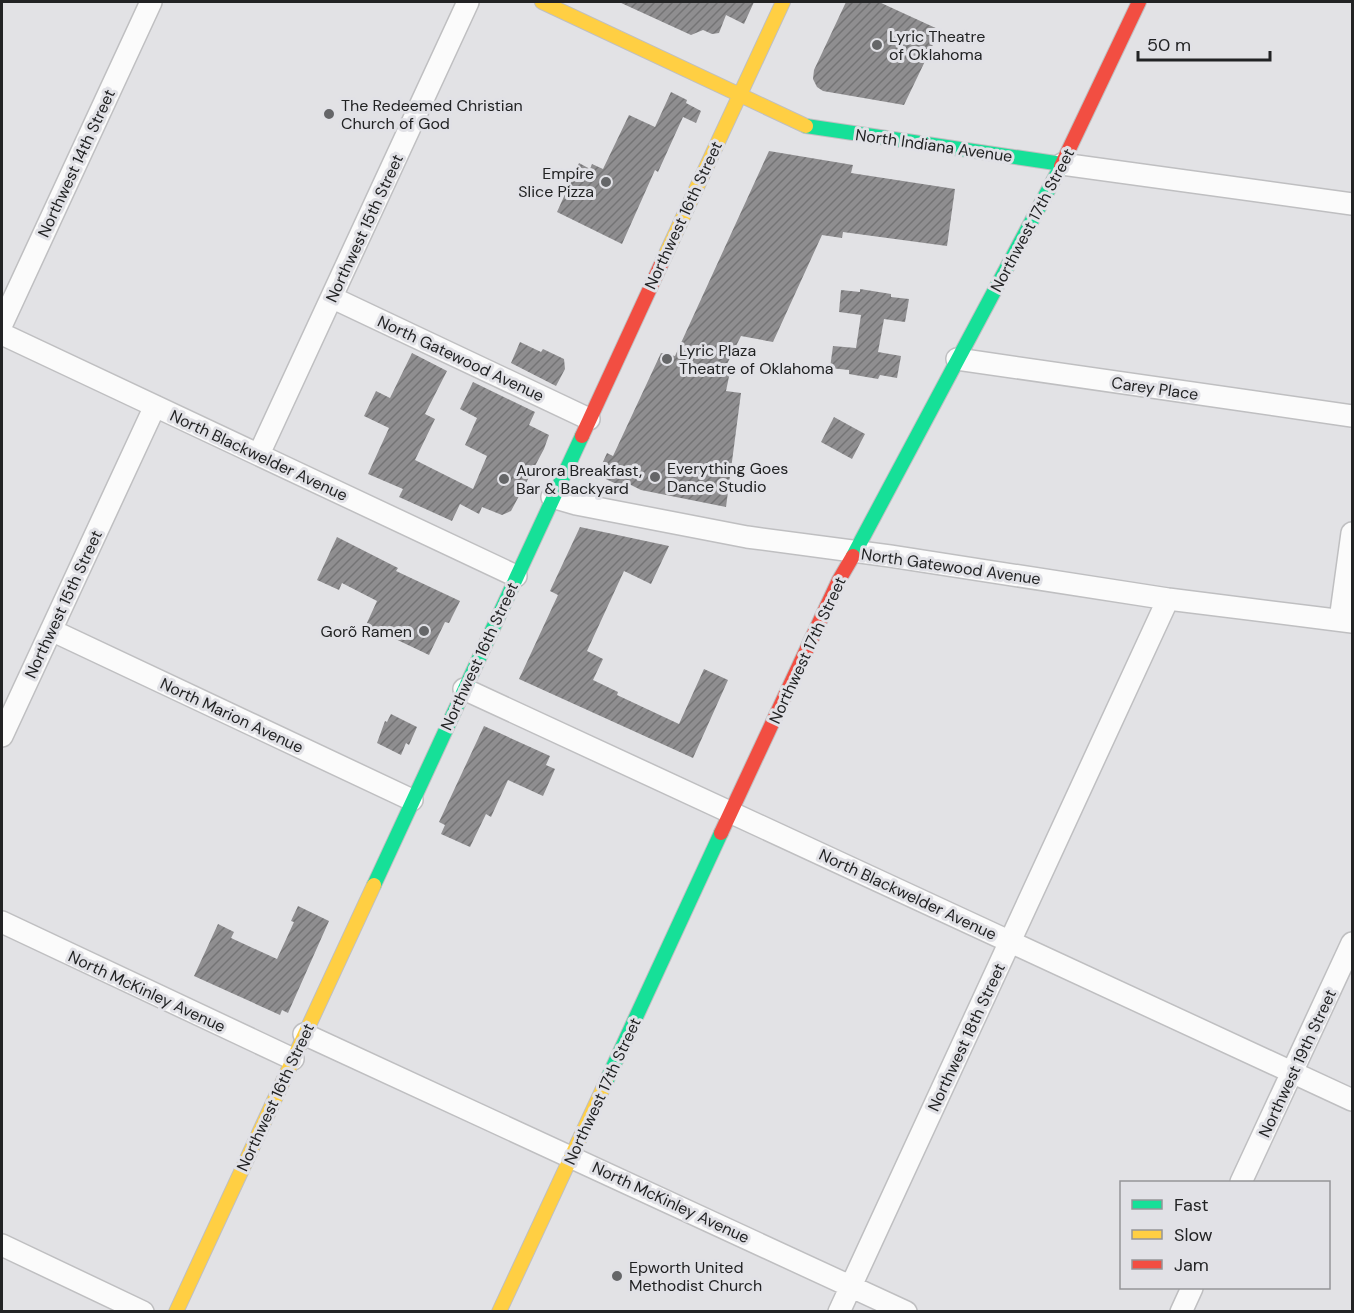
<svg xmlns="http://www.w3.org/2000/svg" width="1354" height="1313" font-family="'DM Sans',sans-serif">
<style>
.building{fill:url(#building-hatch)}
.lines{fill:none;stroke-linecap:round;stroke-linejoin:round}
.street-casing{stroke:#bfbfc1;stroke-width:24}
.fast-casing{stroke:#bfbfc1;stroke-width:16}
.slow-casing{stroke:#bfbfc1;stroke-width:16}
.jam-casing{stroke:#bfbfc1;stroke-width:16}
.street{stroke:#fbfbfb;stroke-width:21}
.fast{stroke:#16e098;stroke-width:14}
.slow{stroke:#ffcf43;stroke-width:14}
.jam{stroke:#f24e42;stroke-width:14}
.poi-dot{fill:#656668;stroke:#e1e1e6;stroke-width:2}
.labels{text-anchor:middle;stroke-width:6;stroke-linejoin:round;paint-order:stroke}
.poi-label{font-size:16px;fill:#222324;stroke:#e1e1e6;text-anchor:start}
.street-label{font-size:16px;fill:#222324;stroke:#e1e1e6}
</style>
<defs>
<pattern id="building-hatch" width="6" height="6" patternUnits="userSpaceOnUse" patternTransform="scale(1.5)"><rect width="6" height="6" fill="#8f8e90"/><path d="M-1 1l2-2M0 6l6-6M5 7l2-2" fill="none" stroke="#747475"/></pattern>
</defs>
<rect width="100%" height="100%" fill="#e2e2e5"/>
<path class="building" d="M 619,2 L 754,2 L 744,24 L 726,15 L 719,33 L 712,34 L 703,30 L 691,35 Z
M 846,2 L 879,2 L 940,30 L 904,105 L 823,91 L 817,87 L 813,79 L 814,70 Z
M 671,92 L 687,100 L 686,103 L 701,111 L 696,123 L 683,117 L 658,172 L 655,170 L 622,244 L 557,212 L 579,163 L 590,169 L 592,164 L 603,169 L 629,115 L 655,127 Z
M 769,151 L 853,165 L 851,173 L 955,189 L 947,246 L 843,232 L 842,238 L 822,235 L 773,342 L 741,336 L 726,366 L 731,367 L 726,391 L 741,393 L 726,507 L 641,490 L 623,481 L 621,486 L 597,475 L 607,453 L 613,456 L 661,353 L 675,356 Z
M 860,289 L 891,294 L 891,297 L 909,299 L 905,322 L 884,319 L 878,352 L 901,356 L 897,378 L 880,375 L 878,379 L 849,374 L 849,370 L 830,368 L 833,346 L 856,348 L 861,315 L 839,312 L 841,290 L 860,292 Z
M 520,342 L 541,352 L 543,349 L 564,359 L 565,369 L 556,386 L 511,363 Z
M 412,353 L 447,371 L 425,414 L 435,419 L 415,460 L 473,489 L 487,456 L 465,445 L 477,418 L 460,409 L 473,382 L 535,412 L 529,425 L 549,435 L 544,449 L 511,511 L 502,515 L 482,507 L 479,514 L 460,504 L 452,521 L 399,497 L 403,489 L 368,474 L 389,428 L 364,416 L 376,391 L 390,398 Z
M 834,417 L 865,434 L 852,459 L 821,442 Z
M 580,527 L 669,546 L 651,584 L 624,571 L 587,651 L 603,659 L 593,680 L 618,692 L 617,695 L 679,724 L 704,669 L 728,680 L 693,758 L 519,679 L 558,595 L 550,591 Z
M 337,537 L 398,568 L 396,571 L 460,601 L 449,623 L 445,622 L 429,655 L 366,625 L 377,601 L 342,583 L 339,590 L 317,580 Z
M 391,714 L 417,727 L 409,745 L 406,743 L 401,755 L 377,743 L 385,721 L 387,722 Z
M 484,726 L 550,756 L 546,765 L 555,769 L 543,796 L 508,780 L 491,817 L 486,814 L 470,847 L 441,834 L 445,825 L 439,822 Z
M 298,906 L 329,921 L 288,1013 L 282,1010 L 280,1015 L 194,976 L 218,924 L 234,932 L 231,938 L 277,959 L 294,922 L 291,921 Z"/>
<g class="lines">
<g class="street-casing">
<path id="street" d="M 1062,164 L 1352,204
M 333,298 L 589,419
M 2,324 L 151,2
M 2,334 L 516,576
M 957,359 L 1352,416
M 259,454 L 468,2
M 552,497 L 576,504 L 747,537 L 890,556 L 1168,599 L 1352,622
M 1340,620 L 1352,533
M 51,630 L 412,800
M 464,689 L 1352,1100
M 2,736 L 155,406
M 2,922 L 293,1059
M 304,1034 L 906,1312
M 1241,1182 L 1352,943
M 2,1245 L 143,1312
M 839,1312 L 1168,599
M 1181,1312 L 1192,1288"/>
</g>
<g class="fast-casing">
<path id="fast" d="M 806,126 L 1062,164
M 853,556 L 1061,166
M 374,885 L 582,436
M 606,1082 L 721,833"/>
</g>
<g class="slow-casing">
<path id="slow" d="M 542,2 L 806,126
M 664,258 L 783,2
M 176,1312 L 374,885
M 499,1312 L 606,1082"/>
</g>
<g class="jam-casing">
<path id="jam" d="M 1061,166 L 1139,2
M 582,436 L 664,258
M 721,833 L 839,580 L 853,556"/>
</g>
<use href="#street" class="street"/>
<use href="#fast" class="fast"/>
<use href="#slow" class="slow"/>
<use href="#jam" class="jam"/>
</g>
<g class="poi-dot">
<circle cx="877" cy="45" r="6"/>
<circle cx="329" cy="114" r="6"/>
<circle cx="606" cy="182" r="6"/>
<circle cx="667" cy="359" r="6"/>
<circle cx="655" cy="477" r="6"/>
<circle cx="504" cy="479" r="6"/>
<circle cx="424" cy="631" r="6"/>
<circle cx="617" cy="1276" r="6"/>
</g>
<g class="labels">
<g class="poi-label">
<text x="889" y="42">Lyric Theatre<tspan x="889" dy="18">of Oklahoma</tspan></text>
<text x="341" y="111">The Redeemed Christian<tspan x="341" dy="18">Church of God</tspan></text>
<text x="594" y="179" text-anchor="end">Empire<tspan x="594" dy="18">Slice Pizza</tspan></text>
<text x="679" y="356">Lyric Plaza<tspan x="679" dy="18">Theatre of Oklahoma</tspan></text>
<text x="667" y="474">Everything Goes<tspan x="667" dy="18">Dance Studio</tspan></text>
<text x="516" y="476">Aurora Breakfast,<tspan x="516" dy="18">Bar &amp; Backyard</tspan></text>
<text x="412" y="637" text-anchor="end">Gorõ Ramen</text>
<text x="629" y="1273">Epworth United<tspan x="629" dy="18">Methodist Church</tspan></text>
</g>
<g class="street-label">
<text transform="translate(934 145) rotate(8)" y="6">North Indiana Avenue</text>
<text transform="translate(76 163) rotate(-65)" y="6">Northwest 14th Street</text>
<text transform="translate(683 215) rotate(-65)" y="6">Northwest 16th Street</text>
<text transform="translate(1032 220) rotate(-62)" y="6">Northwest 17th Street</text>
<text transform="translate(364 228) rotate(-65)" y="6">Northwest 15th Street</text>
<text transform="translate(461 358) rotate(25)" y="6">North Gatewood Avenue</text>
<text transform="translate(1155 388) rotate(8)" y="6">Carey Place</text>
<text transform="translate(259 455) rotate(25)" y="6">North Blackwelder Avenue</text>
<text transform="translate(951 566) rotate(8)" y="6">North Gatewood Avenue</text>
<text transform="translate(63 604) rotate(-65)" y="6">Northwest 15th Street</text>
<text transform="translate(807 650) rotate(-65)" y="6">Northwest 17th Street</text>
<text transform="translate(479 656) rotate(-65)" y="6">Northwest 16th Street</text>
<text transform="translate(232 715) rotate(25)" y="6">North Marion Avenue</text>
<text transform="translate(908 894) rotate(25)" y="6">North Blackwelder Avenue</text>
<text transform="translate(147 991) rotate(25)" y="6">North McKinley Avenue</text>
<text transform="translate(966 1037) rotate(-65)" y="6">Northwest 18th Street</text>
<text transform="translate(1297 1063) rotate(-65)" y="6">Northwest 19th Street</text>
<text transform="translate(602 1091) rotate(-65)" y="6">Northwest 17th Street</text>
<text transform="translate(275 1097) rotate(-65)" y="6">Northwest 16th Street</text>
<text transform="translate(671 1202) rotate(25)" y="6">North McKinley Avenue</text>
</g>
</g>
<rect width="1354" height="1313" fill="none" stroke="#222324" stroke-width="6"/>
<rect x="1120" y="1181" width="210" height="108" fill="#e1e1e6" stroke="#959598" stroke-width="1.5"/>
<rect x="1132" y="1200" width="30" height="9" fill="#16e098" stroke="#959598" stroke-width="1.5"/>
<text x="1174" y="1211" font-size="18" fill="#222324">Fast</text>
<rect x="1132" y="1230" width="30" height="9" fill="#ffcf43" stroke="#959598" stroke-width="1.5"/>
<text x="1174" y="1241" font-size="18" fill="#222324">Slow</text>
<rect x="1132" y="1260" width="30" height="9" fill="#f24e42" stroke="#959598" stroke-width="1.5"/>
<text x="1174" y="1271" font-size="18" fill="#222324">Jam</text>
<path d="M1138 51v9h132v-9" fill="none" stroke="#222324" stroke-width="3"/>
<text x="1147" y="51" font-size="18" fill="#222324" stroke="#e1e1e6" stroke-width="4.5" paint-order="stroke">50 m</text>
</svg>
